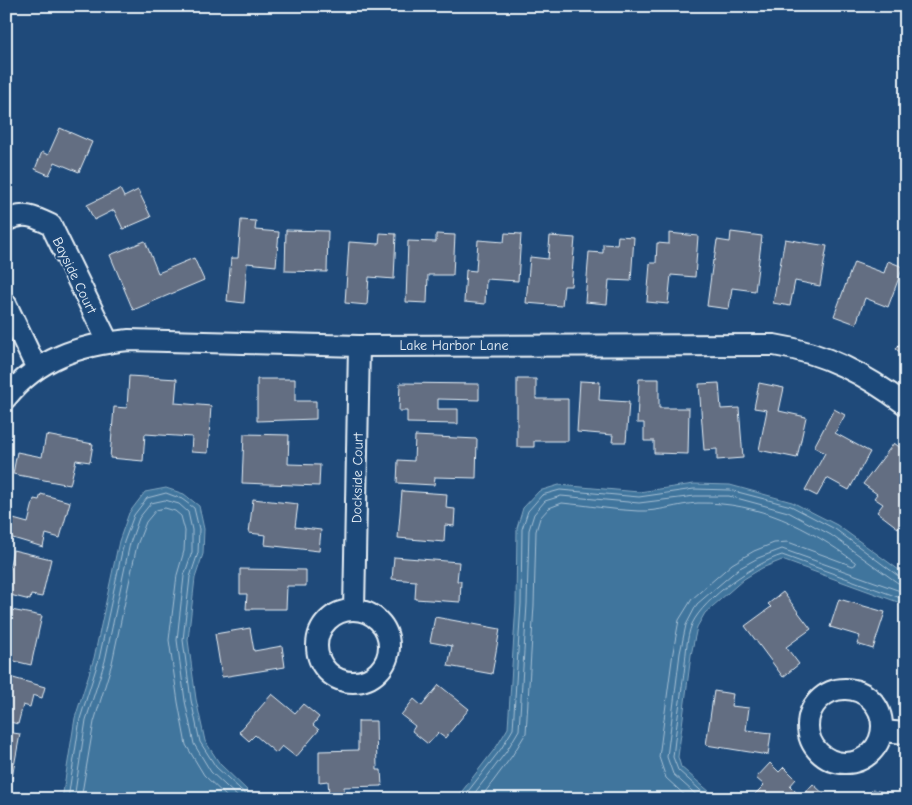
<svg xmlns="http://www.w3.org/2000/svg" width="912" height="805" font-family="'Comic Neue',sans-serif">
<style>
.water{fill:#40759d;stroke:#83a7c1}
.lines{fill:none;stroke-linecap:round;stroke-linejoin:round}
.shore{stroke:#a5bfd4;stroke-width:1}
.building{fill:#636e82;stroke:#e8f1f8}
.minor-casing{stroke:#e8f1f8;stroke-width:24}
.minor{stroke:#1f4a7a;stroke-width:20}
.labels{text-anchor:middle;stroke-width:4.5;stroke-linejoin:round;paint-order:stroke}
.street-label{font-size:14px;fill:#e8f1f8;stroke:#1f4a7a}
</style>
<rect width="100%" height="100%" fill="#1f4a7a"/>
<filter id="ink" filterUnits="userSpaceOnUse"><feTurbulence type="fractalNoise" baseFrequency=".02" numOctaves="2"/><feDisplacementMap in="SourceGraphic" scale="10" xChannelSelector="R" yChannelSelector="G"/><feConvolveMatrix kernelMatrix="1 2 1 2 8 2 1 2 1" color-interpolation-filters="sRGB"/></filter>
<g filter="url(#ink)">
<path class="water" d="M 694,484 L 730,485 L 792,502 L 837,525 L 906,575 L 906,605 L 782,560 L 762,568 L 744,579 L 705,613 L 697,627 L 691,655 L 678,757 L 681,767 L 718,799 L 456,799 L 497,746 L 508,728 L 516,604 L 517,528 L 523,508 L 539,491 L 559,485 L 639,492 Z
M 166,488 L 184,494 L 199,506 L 204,529 L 203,554 L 195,578 L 188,640 L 196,699 L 205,741 L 220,764 L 250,793 L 263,799 L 62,799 L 75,718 L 94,658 L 119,541 L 129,513 L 145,492 Z"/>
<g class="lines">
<path class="shore" d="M 68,799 L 80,719 L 99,659 L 124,542 L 134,515 L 147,498 L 166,493 L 182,499 L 194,508 L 199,529 L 198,553 L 190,577 L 183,640 L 191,700 L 200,742 L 216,767 L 251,799
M 74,799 L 86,720 L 105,661 L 130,543 L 139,518 L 151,503 L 165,500 L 179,504 L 188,512 L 192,530 L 192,552 L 184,576 L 177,640 L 185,701 L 194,744 L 211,772 L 240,799
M 81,799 L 94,722 L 112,663 L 137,545 L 146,522 L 156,510 L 165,508 L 175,511 L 181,516 L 185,531 L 184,551 L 177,575 L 169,640 L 178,702 L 186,745 L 204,775 L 229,799
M 462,799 L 501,749 L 513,729 L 521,604 L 522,529 L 528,511 L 542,495 L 560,490 L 639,497 L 694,489 L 730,490 L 791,506 L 835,529 L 901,578 L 906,579
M 470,799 L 506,752 L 519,730 L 527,604 L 529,530 L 534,514 L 545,501 L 561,496 L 639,503 L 695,496 L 729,496 L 788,512 L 831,535 L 898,583 L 906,585
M 480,799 L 512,756 L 526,733 L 534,605 L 536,531 L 540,518 L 549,508 L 562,503 C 587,505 612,510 638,511 C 658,512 678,504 698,503 C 759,502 808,527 855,562 L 856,564 L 853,566 L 788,542 L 774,543 L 754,551 L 732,564 L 692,599 L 679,620 L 673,652 L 659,757 L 666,778 L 689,799
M 701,799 L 673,774 L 667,757 L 680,653 L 686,625 L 697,604 L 738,569 L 758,558 L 782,549 L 906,593
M 710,799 L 678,770 L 673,757 C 676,729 680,701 684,673 C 686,658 686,638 692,624 C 704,598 755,563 782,555 L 906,600"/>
</g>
<path class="building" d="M 60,128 L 92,142 L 79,172 L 55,162 L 49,175 L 35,169 L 42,152 L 48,155 Z
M 120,189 L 124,197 L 138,190 L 151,217 L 123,229 L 114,210 L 94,220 L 87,205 Z
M 241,220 L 256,221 L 255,230 L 279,232 L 276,266 L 247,263 L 244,303 L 227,301 L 231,258 L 238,258 Z
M 286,230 L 328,231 L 327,272 L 285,271 Z
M 731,232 L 762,236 L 755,291 L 732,288 L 729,309 L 707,306 L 713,260 L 714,261 L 717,240 L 730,242 Z
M 380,233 L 396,234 L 394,279 L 369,277 L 367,305 L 345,303 L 349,242 L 379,244 Z
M 505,233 L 521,234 L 518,281 L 486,279 L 485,304 L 464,302 L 466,270 L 476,271 L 478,240 L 504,242 Z
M 669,233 L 698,236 L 695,277 L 671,275 L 668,304 L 647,302 L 650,263 L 656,263 L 657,243 L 669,244 Z
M 436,234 L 455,235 L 453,275 L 428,275 L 427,303 L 406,302 L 408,241 L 436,242 Z
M 550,236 L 575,238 L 571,286 L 564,286 L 562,306 L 526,303 L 530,257 L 548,259 Z
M 618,236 L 634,237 L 631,281 L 609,280 L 607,304 L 585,302 L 589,252 L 603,253 L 603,244 L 617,245 Z
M 785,239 L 827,246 L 820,286 L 795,281 L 790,306 L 773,303 Z
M 145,241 L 158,273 L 194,258 L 204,280 L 133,310 L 110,255 Z
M 888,261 L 903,267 L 888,307 L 865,298 L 856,324 L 834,316 L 854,262 L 884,273 Z
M 906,336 L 906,357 L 896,349 Z
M 129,376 L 177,379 L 175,403 L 211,406 L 208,453 L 191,452 L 192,437 L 145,434 L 143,461 L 110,458 L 114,407 L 127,408 Z
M 257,379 L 295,379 L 295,401 L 316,401 L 316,419 L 257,421 Z
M 517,379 L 536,379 L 536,399 L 568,399 L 568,441 L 534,441 L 534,447 L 517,447 Z
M 639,379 L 659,379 L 659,408 L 689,408 L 688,454 L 654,453 L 654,441 L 644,441 L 644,423 L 637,423 Z
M 580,381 L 600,382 L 599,400 L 629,402 L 626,442 L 612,442 L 613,435 L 577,432 Z
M 400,383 L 479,384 L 479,400 L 438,399 L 438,409 L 458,409 L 458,424 L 407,423 L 407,411 L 399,411 Z
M 719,383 L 721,409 L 739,408 L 743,458 L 717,460 L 717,449 L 704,450 L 699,384 Z
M 759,383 L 784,388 L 779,411 L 806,417 L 797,458 L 759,450 L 767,410 L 754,408 Z
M 834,409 L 845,415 L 835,433 L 870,452 L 849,490 L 827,478 L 817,496 L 805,490 L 825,453 L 814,447 Z
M 244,434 L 289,435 L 288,464 L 320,465 L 319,486 L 242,483 Z
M 46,435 L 93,444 L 90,462 L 76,460 L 70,485 L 13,474 L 17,452 L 42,457 Z
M 415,436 L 477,439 L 476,478 L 435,477 L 434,485 L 397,483 L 398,460 L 414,461 Z
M 894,443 L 906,452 L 906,466 L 900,475 L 906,479 L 906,517 L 898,528 L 877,512 L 883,504 L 874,498 L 877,494 L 863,484 Z
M 402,491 L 447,494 L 446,508 L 455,509 L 454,526 L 445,525 L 444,542 L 398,538 Z
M 41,494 L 70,502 L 60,538 L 46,534 L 43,547 L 6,536 L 6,517 L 28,523 L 34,499 L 39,500 Z
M 253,499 L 298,504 L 295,527 L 321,530 L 319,551 L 265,545 L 266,535 L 249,533 Z
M 13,550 L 51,559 L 42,597 L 31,595 L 30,600 L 6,594 L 6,574 L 8,574 Z
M 394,557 L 459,562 L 457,581 L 461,581 L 460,602 L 415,599 L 416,581 L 392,579 Z
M 240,569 L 306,570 L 306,586 L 287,586 L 286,609 L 246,609 L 247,594 L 240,594 Z
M 783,592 L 811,629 L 786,647 L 799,664 L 783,677 L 745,626 L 771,607 L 768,604 Z
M 839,599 L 885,612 L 873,649 L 857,644 L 860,636 L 830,627 Z
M 6,609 L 42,616 L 31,665 L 6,659 Z
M 435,617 L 500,629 L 492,674 L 448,666 L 452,646 L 430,642 Z
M 250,628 L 254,651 L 282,646 L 285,667 L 222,677 L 215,634 Z
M 906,659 L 906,676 L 903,675 Z
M 6,676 L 45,687 L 42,698 L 33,695 L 30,707 L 23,705 L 18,724 L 6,721 Z
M 439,685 L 469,709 L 445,738 L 438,733 L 428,744 L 412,731 L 415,726 L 401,715 L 414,699 L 422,706 Z
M 714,691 L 733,694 L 731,706 L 749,708 L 746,730 L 771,733 L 768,755 L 706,745 Z
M 272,694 L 295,713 L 303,704 L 319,717 L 313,725 L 319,730 L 296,757 L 282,746 L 276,753 L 255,735 L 249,741 L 239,732 Z
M 358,721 L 376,721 L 377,770 L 381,770 L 382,786 L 344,787 L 344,793 L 329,794 L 328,781 L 319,782 L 319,751 L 358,750 Z
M 6,732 L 20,734 L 11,783 L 6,782 Z
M 770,763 L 779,772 L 784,767 L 796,779 L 790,786 L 801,797 L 813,784 L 827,797 L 825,799 L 759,799 L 754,795 L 764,785 L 756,778 Z
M 872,790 L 891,793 L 890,799 L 871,799 Z"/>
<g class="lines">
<g class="minor-casing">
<path id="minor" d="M 6,221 C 23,211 35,217 51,225 L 108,342
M 6,304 L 37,369
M 6,398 C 38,358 79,345 129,340 L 359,346 L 774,345 C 825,353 865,374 906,405
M317 646a36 36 0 1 1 72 0a36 36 0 1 1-72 0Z
M 354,610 L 359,346
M808 726a37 37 0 1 1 74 0a37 37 0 1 1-74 0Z
M 882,731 L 906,733"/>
</g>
<use href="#minor" class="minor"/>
</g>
</g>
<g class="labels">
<g class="street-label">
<text transform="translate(75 275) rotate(64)" y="5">Bayside Court</text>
<text x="454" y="350">Lake Harbor Lane</text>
<text transform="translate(357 478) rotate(-89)" y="5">Dockside Court</text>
</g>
</g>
<rect width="912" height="805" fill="none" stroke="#1f4a7a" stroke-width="25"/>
<rect x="12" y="12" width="887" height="780" fill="none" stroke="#e8f1f8" stroke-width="2" filter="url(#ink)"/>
</svg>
